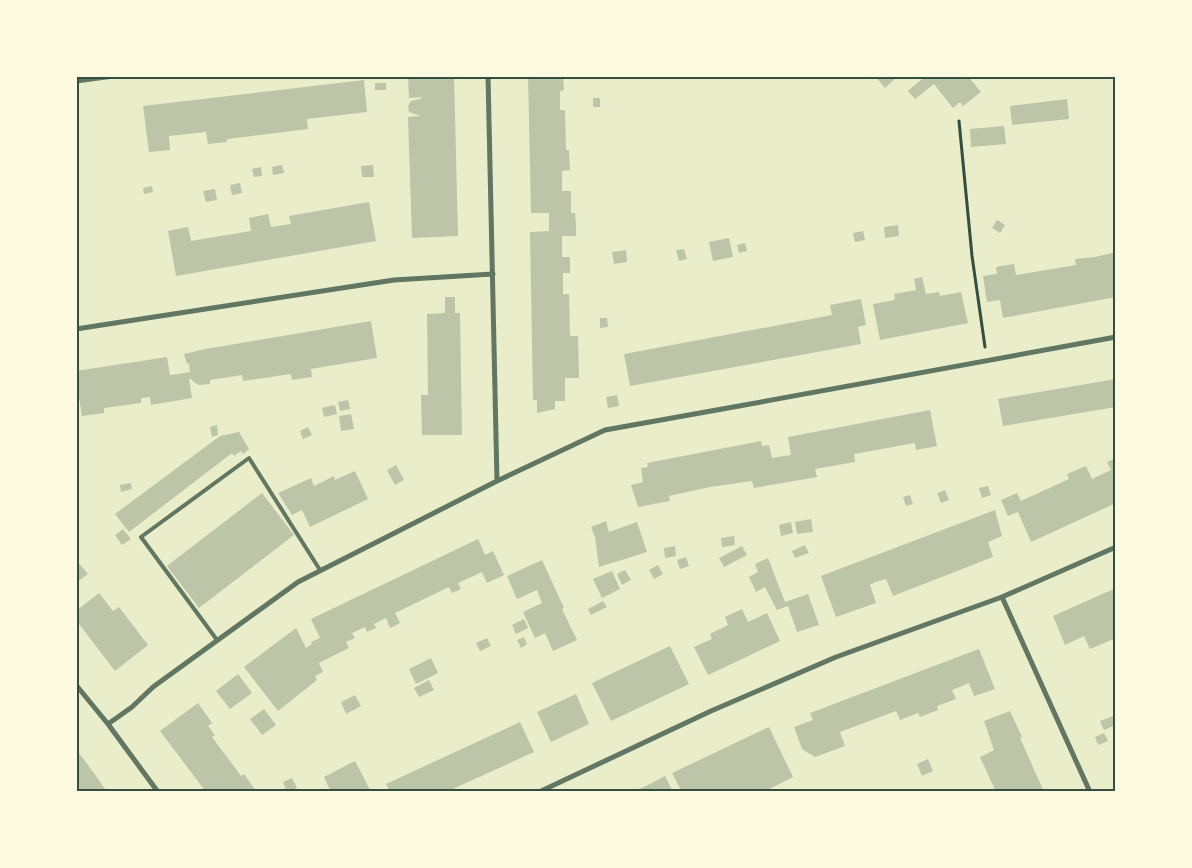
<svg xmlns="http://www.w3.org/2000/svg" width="1192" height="868" font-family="'PT Sans Narrow',sans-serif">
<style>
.building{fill:#bcc5a7}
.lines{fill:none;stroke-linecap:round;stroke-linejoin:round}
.path{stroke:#344e41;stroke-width:3}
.service{stroke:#617663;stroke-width:4}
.minor{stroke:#617663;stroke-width:5}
.neatline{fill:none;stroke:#344e41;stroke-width:2}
</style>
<rect width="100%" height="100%" fill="#e9edc9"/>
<path class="building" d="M 408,76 L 454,76 L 458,236 L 412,238 L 408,117 L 421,116 L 409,112 L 408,106 L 411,101 L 420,99 L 422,97 L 409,98 Z
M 528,76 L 563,76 L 564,90 L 560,91 L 560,110 L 565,110 L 566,150 L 569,150 L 570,170 L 562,171 L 562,191 L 571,191 L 571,213 L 575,213 L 576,225 L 576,236 L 562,236 L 562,257 L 570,257 L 570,273 L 563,273 L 563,294 L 569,294 L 570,336 L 578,336 L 579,378 L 565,378 L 565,401 L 555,401 L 555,409 L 537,413 L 537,400 L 533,400 L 530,232 L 549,231 L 549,213 L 531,213 Z
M 875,76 L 898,76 L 885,88 Z
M 920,76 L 968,76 L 981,92 L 963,106 L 960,102 L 953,108 L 934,84 L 915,99 L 908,91 L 922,79 Z
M 364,80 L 367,112 L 307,119 L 308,129 L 227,139 L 227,142 L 208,144 L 206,132 L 169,136 L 170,150 L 149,152 L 143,106 Z
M 375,83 L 386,83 L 386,90 L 375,90 Z
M 593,98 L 600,98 L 600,107 L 593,107 Z
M 1067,99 L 1069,119 L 1012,125 L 1010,106 Z
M 1004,126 L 1006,144 L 971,147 L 970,129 Z
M 282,165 L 284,173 L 273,175 L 272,167 Z
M 373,165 L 374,177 L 362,177 L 361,166 Z
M 261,167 L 262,176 L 254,177 L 252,169 Z
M 240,183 L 242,193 L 232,195 L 230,185 Z
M 152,186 L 153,192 L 144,194 L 143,188 Z
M 215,189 L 217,200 L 206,202 L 203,191 Z
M 369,202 L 376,241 L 176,276 L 168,231 L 188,227 L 191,241 L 251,231 L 249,218 L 268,214 L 271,227 L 291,224 L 289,216 Z
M 997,220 L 1005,225 L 1000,233 L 992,228 Z
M 898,225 L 899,236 L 885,238 L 884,227 Z
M 863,231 L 865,240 L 855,242 L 853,233 Z
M 729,238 L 733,257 L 713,261 L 709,242 Z
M 745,243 L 747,251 L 739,253 L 737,245 Z
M 684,249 L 687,259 L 679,261 L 676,250 Z
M 626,250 L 627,262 L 614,264 L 612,252 Z
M 1116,252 L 1116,297 L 1003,318 L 1000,300 L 987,302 L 983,276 L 997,274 L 996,267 L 1014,264 L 1016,275 L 1076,265 L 1075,259 L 1095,257 Z
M 922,277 L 926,294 L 939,292 L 940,296 L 961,292 L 968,323 L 880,340 L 873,304 L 895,300 L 894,294 L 916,290 L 914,279 Z
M 445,297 L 455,297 L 455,313 L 460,313 L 462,435 L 422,435 L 421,395 L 428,395 L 427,314 L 445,313 Z
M 861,299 L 866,325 L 858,327 L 861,344 L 630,386 L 624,354 L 832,315 L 830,305 Z
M 600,318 L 607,318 L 608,327 L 600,328 Z
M 371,321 L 377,358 L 311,369 L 312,377 L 292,380 L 291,374 L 243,381 L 242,375 L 210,380 L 210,384 L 199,385 L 194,382 L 191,379 L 189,379 L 192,398 L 151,405 L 150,397 L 141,398 L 141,403 L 104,408 L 104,413 L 82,416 L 76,379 L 76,371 L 167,357 L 170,375 L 178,374 L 190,372 L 189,363 L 187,364 L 184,354 L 205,349 Z
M 1116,379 L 1116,407 L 1003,426 L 998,399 Z
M 617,395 L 619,406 L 608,408 L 606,397 Z
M 348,400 L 350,409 L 340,411 L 338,402 Z
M 335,405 L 337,414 L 324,417 L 322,408 Z
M 930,410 L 937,446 L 916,450 L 915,443 L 854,454 L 855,462 L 815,469 L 817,477 L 754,488 L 752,481 L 710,487 L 669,496 L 670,501 L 638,507 L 631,485 L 643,482 L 641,468 L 648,467 L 647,463 L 761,441 L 762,446 L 769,445 L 772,458 L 791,455 L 788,437 Z
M 351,414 L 354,429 L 341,431 L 339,416 Z
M 217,425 L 218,435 L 212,437 L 210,427 Z
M 308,427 L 312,435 L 303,439 L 300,431 Z
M 239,432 L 249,449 L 243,454 L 241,451 L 234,456 L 232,453 L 129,532 L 115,514 L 220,436 Z
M 1116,458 L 1116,503 L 1031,542 L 1018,512 L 1008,516 L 1001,500 L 1017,493 L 1021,501 L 1069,479 L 1067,474 L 1086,466 L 1092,479 L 1111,470 L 1107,462 Z
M 396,465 L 404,480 L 395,485 L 387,470 Z
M 355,471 L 368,499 L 310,527 L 302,510 L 292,515 L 278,493 L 311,478 L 314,486 L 334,476 L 335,480 Z
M 131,483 L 132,489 L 121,492 L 120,485 Z
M 988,486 L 991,495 L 982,498 L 979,488 Z
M 945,490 L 949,500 L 941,503 L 937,493 Z
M 262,493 L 294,535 L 199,608 L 167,566 Z
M 910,495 L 913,504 L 906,506 L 903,497 Z
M 995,510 L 1002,536 L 988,542 L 993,557 L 893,596 L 886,579 L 875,582 L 870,585 L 876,603 L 836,617 L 821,576 Z
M 811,519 L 813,532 L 797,534 L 795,522 Z
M 606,521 L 609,532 L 637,522 L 647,552 L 599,567 L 595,537 L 591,527 Z
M 791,522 L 793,533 L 781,536 L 779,525 Z
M 123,529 L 131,539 L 122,545 L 115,535 Z
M 734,536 L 735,545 L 722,547 L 721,538 Z
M 478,539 L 485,555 L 493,551 L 504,575 L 487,583 L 482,572 L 458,583 L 461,589 L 452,593 L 449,587 L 395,613 L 400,623 L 390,628 L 386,618 L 374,624 L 376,628 L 367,632 L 365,627 L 352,633 L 355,638 L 346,642 L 349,648 L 319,663 L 323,672 L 315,676 L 317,680 L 278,711 L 244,667 L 296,628 L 306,648 L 312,644 L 311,642 L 320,638 L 311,619 Z
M 805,545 L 809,553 L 795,558 L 792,551 Z
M 675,546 L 676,556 L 665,558 L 664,548 Z
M 742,546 L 747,555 L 724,567 L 719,558 Z
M 686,557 L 689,566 L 680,569 L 677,560 Z
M 768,558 L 785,602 L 808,594 L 819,625 L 797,632 L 788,606 L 777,610 L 765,587 L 756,592 L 749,577 L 758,572 L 755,564 Z
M 76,560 L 88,574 L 76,583 Z
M 542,560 L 564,608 L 562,609 L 577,640 L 553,651 L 545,633 L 535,638 L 523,612 L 542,603 L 537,590 L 517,599 L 507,576 Z
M 658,565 L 663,574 L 654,579 L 649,570 Z
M 625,570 L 631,580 L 622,585 L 617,574 Z
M 612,571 L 620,589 L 602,598 L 593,579 Z
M 1116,588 L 1116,638 L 1090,649 L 1084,636 L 1065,645 L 1053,616 Z
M 99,593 L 113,611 L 119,607 L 148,645 L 115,671 L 76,620 L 76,611 Z
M 603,601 L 607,607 L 591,615 L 588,609 Z
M 742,609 L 748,622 L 767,613 L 780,641 L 708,675 L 694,647 L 712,639 L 710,634 L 728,625 L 725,617 Z
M 524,619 L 528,628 L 516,634 L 512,625 Z
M 524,637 L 527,644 L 521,648 L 517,640 Z
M 487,638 L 491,646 L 480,651 L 476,643 Z
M 670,646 L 689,684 L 611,721 L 592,683 Z
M 979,649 L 995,689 L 974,696 L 969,683 L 952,690 L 956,699 L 937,706 L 938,710 L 920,717 L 918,713 L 900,720 L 896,711 L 840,732 L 845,746 L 815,757 L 802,749 L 794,727 L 813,720 L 810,713 Z
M 431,658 L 438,673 L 416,684 L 409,669 Z
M 238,674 L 252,693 L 230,709 L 216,691 Z
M 429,680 L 434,690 L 419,697 L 414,688 Z
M 576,694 L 589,724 L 551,742 L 537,712 Z
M 355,695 L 361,706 L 346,714 L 341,702 Z
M 198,703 L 212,723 L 208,726 L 215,735 L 212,737 L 241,776 L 244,774 L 256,791 L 255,792 L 206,792 L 160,731 Z
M 264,709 L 276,725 L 262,735 L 250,719 Z
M 1010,711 L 1022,737 L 1020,738 L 1044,792 L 996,792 L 980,757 L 994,750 L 984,721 Z
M 1116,715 L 1116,725 L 1104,730 L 1100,721 Z
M 520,722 L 534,752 L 446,792 L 390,792 L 386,784 Z
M 769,727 L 793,777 L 763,792 L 682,792 L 672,773 Z
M 1104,733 L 1108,741 L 1098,745 L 1095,737 Z
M 76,749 L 96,776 L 107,792 L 76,792 Z
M 928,759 L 933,771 L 922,776 L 917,764 Z
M 355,761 L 371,792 L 331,792 L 324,777 Z
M 665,776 L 673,792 L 633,792 L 650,784 Z
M 292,778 L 297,788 L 287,792 L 283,782 Z"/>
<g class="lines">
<path class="path" d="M 959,121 L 972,256 L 985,347"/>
<path class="service" d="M 217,640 L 141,537 L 249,458 L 320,570"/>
<path class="minor" d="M 488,76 L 497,481
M 76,81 L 113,76
M 76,329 L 394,280 L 493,274
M 1002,597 L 1090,792
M 76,685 L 108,724 L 158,792
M 108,724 L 132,707 L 153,687 L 298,582 L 497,481 L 605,430 L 739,406 L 1116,337
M 539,792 L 711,711 L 836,657 L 1002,597 L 1116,547"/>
</g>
<rect width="1192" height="868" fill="none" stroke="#fefae0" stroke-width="155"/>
<rect x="78" y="78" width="1036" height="712" class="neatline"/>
</svg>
